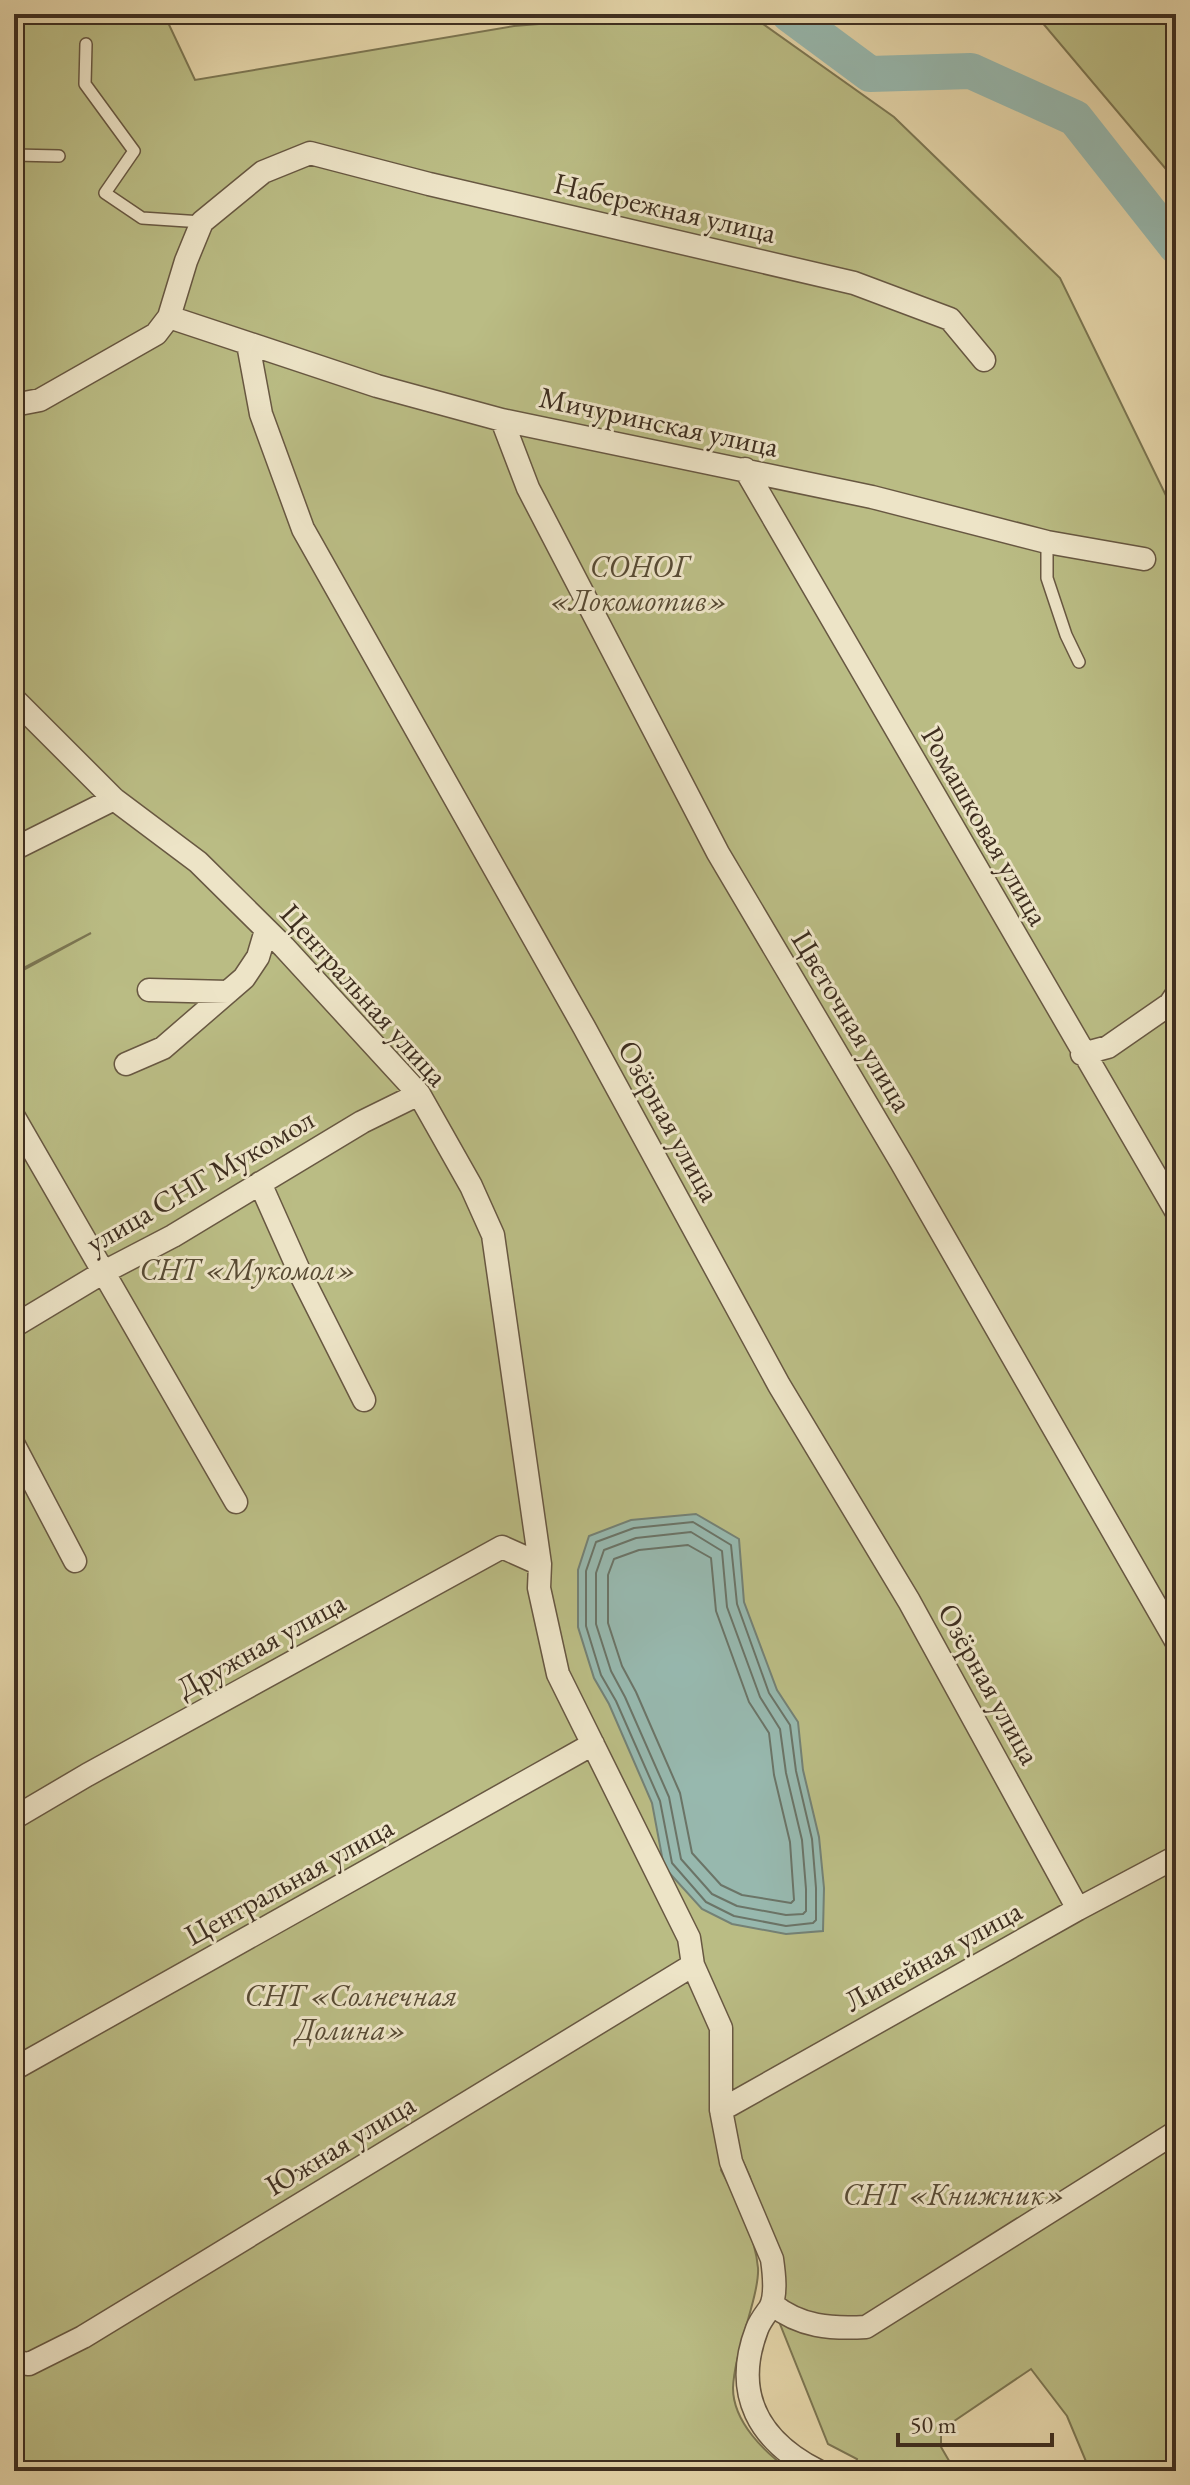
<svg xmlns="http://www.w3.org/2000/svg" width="1190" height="2485" font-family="'EB Garamond',serif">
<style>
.green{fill:#babc84;stroke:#7c7652;stroke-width:2}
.water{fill:#97b8ae;stroke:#748175;stroke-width:2}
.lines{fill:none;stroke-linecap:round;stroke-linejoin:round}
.shore{stroke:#6b7467;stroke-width:2}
.river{stroke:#97b8ae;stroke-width:36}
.service-casing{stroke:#685842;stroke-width:14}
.minor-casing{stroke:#685842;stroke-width:25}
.service{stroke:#ede4c7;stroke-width:11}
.minor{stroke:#ede4c7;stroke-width:22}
.labels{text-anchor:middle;stroke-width:6;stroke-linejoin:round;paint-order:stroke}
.street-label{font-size:30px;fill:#3f2f20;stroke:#ede4c7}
.park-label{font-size:30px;font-style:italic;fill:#584b34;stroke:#ede4c7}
</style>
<rect width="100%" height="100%" fill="#e4d5a9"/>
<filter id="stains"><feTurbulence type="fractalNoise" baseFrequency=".0025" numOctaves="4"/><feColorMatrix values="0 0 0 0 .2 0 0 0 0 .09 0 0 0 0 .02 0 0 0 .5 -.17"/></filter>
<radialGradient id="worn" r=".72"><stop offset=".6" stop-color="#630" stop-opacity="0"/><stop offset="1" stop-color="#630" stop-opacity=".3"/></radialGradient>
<path class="green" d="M 14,14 L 164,14 L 195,80 L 514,26 L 664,14 L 749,14 L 894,117 L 1060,278 L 1174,512 L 1176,549 L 1176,2471 L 1090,2471 L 1067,2416 L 1031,2369 L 941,2430 L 941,2447 L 955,2471 L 854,2471 L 857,2459 L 828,2444 L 772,2304 L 765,2244 L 750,2177 L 722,2115 L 731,2162 L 721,2170 C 737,2200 755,2234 758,2268 C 759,2283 753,2301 749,2316 C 743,2339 734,2364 733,2388 C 733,2422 765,2453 791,2471 L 14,2471 L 14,975 L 91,933 L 14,973 Z
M 1035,14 L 1176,14 L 1176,181 Z"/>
<path class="water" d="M 696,1514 L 739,1539 L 744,1602 L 777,1690 L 798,1722 L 803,1770 L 819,1837 L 824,1888 L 823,1931 L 786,1934 L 732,1924 L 702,1909 L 664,1867 L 652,1803 L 609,1704 L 594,1678 L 578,1627 L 578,1570 L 589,1536 L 631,1520 Z"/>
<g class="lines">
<path class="shore" d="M 693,1522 L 731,1545 L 737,1604 L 769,1693 L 790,1725 L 796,1771 L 812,1839 L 816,1888 L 816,1920 L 813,1923 L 786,1926 L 734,1916 L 706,1902 L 672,1863 L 660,1801 L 616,1701 L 601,1675 L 586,1626 L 586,1571 L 596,1542 L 634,1528 Z
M 691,1532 L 722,1551 L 727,1607 L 760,1697 L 780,1729 L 786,1773 L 802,1840 L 806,1889 L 806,1911 L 803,1914 L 786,1915 L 737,1906 L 712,1894 L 681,1859 L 669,1797 L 625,1697 L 611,1671 L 596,1624 L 596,1573 L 604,1550 L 636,1538 Z
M 688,1545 L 711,1558 L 716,1611 L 749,1702 L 769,1733 L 774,1775 L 790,1842 L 794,1900 L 791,1903 L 742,1895 L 721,1885 L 692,1853 L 680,1793 L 636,1692 L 622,1666 L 608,1623 L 608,1575 L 614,1559 L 639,1550 Z"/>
<path class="river" d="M 789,14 L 870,74 L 971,71 L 1075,118 L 1176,246"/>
<g class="service-casing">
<path id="service" d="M 86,44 L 85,84 L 134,151 L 105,193 L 142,218 L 202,222
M 14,155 L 59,156
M 1047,542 L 1047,578 L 1066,635 L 1079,662"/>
</g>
<g class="minor-casing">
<path id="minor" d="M 169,317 L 377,386 L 502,420 L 872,497 L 1047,542 L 1144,559
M 248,344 L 261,414 L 303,529 L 584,1027 L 779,1385 L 909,1601 L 1078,1909
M 14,405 L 40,400 L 156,334 L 169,317 L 186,261 L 202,222 L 263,172 L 310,153 L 429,184 L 854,283 L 950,319 L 984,360
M 502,420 L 528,488 L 718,853 L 901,1162 L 1176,1641
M 745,469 L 1176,1211
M 14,699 L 114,799 L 198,862 L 284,947 L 419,1094 L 471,1186 L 493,1235 L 540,1564 L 539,1588 L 558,1674 L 689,1938 L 693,1965 L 721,2028 L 721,2110 L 731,2162 L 772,2259 C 774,2273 777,2295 770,2308 C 765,2315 760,2321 757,2329 C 732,2394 759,2441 818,2471
M 14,849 L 114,799
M 149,990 L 228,992
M 1082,1054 L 1108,1047 L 1170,1004 L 1176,995
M 126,1064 L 163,1048 L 244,978 L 258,957 L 266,930
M 14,1117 L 236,1502
M 260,1183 L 301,1275 L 364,1400
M 14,1326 L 102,1273 L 173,1236 L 362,1122 L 419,1094
M 14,1445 L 75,1561
M 14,1818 L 87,1775 L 502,1547 L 540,1564
M 14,2069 L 593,1744
M 721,2110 L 1078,1909 L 1176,1857
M 772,2304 C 800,2327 831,2329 866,2327 L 1176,2132
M 14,2362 L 29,2364 L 83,2337 L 693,1965"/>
</g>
<use href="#service" class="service"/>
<use href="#minor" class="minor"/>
</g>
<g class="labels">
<g class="street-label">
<text transform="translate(665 208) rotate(13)" y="10">Набережная улица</text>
<text transform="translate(659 422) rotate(12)" y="10">Мичуринская улица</text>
<text transform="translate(985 826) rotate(60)" y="10">Ромашковая улица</text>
<text transform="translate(364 995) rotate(48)" y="10">Центральная улица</text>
<text transform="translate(852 1021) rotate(59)" y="10">Цветочная улица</text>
<text transform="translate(669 1121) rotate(61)" y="10">Озёрная улица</text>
<text transform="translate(200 1181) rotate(-30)" y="10">улица СНГ Мукомол</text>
<text transform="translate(261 1645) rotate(-29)" y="10">Дружная улица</text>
<text transform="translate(989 1684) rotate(61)" y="10">Озёрная улица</text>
<text transform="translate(289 1881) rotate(-29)" y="10">Центральная улица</text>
<text transform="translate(933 1956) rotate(-29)" y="10">Линейная улица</text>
<text transform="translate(340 2145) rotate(-31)" y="10">Южная улица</text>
</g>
<g class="park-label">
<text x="639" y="577">СОНОГ<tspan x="639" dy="34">«Локомотив»</tspan></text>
<text x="248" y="1280">СНТ «Мукомол»</text>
<text x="351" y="2006">СНТ «Солнечная<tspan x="351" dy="34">Долина»</tspan></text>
<text x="954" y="2205">СНТ «Книжник»</text>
</g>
</g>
<rect width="1190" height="2485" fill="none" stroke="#e4d5a9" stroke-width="48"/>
<rect x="16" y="16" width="1158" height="2453" fill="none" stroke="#3f2f20" stroke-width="4"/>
<rect x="24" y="24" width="1142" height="2437" fill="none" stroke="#3f2f20" stroke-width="2"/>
<path d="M898 2433v12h154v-12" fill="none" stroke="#3f2f20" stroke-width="4"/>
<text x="910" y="2433" font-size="24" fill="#3f2f20" stroke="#ede4c7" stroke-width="6" paint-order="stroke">50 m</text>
<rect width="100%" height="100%" filter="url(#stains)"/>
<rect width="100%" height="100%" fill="url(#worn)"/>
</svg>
